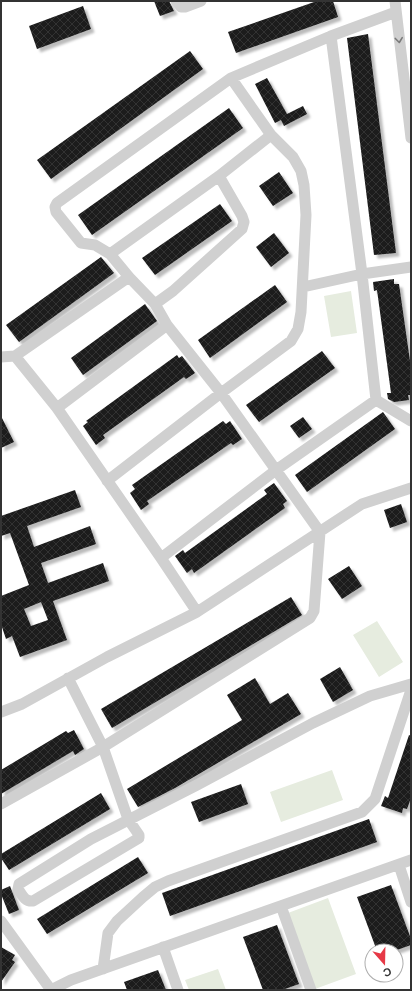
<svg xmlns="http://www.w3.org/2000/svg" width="412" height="991" font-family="Barlow,sans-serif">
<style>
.green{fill:#e6ecdf}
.building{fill:url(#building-cross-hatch);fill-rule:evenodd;filter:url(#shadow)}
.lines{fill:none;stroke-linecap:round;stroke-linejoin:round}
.minor{stroke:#d0d0d0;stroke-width:11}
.oneway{stroke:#7a7a7a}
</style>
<defs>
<pattern id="building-cross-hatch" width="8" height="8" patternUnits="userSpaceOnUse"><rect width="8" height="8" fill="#1a1a1a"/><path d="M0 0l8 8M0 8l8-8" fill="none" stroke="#333"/></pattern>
<filter id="shadow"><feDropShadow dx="3.5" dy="3.5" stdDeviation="1" flood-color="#0004"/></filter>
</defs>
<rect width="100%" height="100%" fill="#fff"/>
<path class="green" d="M 351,291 L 357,333 L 331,337 L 324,296 Z
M 377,621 L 403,662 L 379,677 L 353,635 Z
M 332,770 L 343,800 L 281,822 L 270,792 Z
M 328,898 L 356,974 L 315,989 L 288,913 Z
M 218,969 L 226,990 L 189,990 L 185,980 Z"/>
<path class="building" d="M 154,1 L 169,1 L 174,11 L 160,16 Z
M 317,1 L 333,1 L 338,17 L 236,53 L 228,32 Z
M 83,6 L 91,29 L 37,49 L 29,26 Z
M 368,34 L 396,253 L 374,255 L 347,38 Z
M 190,51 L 203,69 L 51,179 L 37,160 Z
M 267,78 L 287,114 L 303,106 L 307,114 L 284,126 L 281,120 L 275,123 L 255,84 Z
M 229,108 L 243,128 L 92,235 L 78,215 Z
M 279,172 L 293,193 L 273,206 L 259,186 Z
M 220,204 L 232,221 L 155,275 L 142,258 Z
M 274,233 L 289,253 L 271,267 L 256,247 Z
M 101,257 L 114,273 L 19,342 L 6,325 Z
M 394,279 L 394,284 L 399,284 L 411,368 L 411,395 L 408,395 L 409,400 L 394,402 L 388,399 L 387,393 L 391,393 L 377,290 L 374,291 L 373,282 Z
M 275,285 L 287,302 L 210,358 L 198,340 Z
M 145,304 L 157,321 L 83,375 L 71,358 Z
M 322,351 L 335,368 L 259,422 L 246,405 Z
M 177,355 L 179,358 L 182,356 L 195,373 L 186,379 L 184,377 L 103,435 L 105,438 L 96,445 L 83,426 L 88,422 L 86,421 Z
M 383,412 L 395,429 L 307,492 L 295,475 Z
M 1,416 L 14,442 L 1,448 Z
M 303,417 L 312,429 L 299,438 L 290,426 Z
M 223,421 L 226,424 L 230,421 L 242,439 L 233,445 L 231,443 L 147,501 L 149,504 L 141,510 L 130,493 L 135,489 L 132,485 Z
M 274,483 L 287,501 L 283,504 L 285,508 L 194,573 L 192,569 L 187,573 L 175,556 L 183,550 L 185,553 L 267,494 L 264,490 Z
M 75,490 L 81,507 L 27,526 L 34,547 L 90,526 L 96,544 L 41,563 L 48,583 L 103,563 L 109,581 L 53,601 L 67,640 L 20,657 L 12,636 L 6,639 L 1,624 L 1,596 L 29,585 L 10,533 L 1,536 L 1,516 ZM 41,602 L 48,620 L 31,626 L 24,609 Z
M 401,504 L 407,522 L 390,528 L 384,510 Z
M 349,566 L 362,586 L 342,599 L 328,579 Z
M 291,597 L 302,615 L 112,728 L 101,709 Z
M 340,667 L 353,690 L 333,702 L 320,679 Z
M 255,678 L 270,704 L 288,693 L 301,714 L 175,788 L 138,807 L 127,789 L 242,720 L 227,695 Z
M 74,730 L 84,749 L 75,755 L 73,751 L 1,794 L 1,770 L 66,731 L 68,733 Z
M 409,735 L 411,736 L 411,798 L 407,809 L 403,808 L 402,813 L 381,806 L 385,796 L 388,798 Z
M 241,784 L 248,804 L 199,822 L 191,802 Z
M 101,793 L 110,809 L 9,870 L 1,858 L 1,854 Z
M 369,819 L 377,842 L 170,916 L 162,893 Z
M 138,857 L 148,873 L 47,934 L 37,919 Z
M 391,885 L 411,939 L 411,945 L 394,951 L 377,951 L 357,897 Z
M 10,886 L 19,910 L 9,914 L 1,894 L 1,890 Z
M 277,925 L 299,984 L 282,990 L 263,990 L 243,937 Z
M 1,947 L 15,955 L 12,960 L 15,962 L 1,982 Z
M 158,970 L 166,990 L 127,990 L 124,982 Z"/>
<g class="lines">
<path class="minor" d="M 176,1 L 181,7 L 185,7 L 201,1
M 395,1 L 411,138
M 396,12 L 331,36 L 362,274 L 376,400 L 411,421
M 110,254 L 219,176 L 271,135
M 303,287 L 362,274 L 411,267
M 155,304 L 173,291 L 242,229 L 244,222 L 242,216 L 219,176
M 15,356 L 129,277
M 1,357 L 15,356 L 57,408 L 161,558 L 197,612
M 57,408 L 167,325
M 107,481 L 221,393 L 291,341 L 298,329 L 301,312 L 306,215 L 304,185 L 301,171 L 293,157 L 271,135 L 231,78
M 161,558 L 276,470 L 376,400
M 68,678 L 103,747 L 128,819 L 139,835 L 139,838 L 33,901 C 25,902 22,895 18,889 L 19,884 L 91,839 L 197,785 L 313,723 L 370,696 L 411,684
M 1,712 L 22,704 L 107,657 L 197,612 L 362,504 L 411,488
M 1,804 L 103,747 L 310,618 L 314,611 L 320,532 L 221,393 L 167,325 L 155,304 L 129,277 L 110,254 L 95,245 L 81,243 L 56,212 L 55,207 L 57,203 L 231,78 L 331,36
M 399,865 L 411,902
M 281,906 L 311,990
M 1,921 L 51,990 L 71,980 L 411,860
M 163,947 L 178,990
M 103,969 L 108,933 L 117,921 L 143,897 L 155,887 L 168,881 L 362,812 L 375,799 L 411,690"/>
</g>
<defs><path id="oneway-chevron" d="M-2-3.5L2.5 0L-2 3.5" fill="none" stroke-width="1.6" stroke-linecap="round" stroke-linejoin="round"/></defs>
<use class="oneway" href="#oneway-chevron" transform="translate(399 40) rotate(83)"/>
<rect width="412" height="991" fill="none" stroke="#333333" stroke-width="4"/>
<g transform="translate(384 963) rotate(160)"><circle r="19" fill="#ffffff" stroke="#adadad"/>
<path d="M0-3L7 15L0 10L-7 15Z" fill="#e63946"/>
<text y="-6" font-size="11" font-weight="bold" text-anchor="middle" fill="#333333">С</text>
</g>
</svg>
